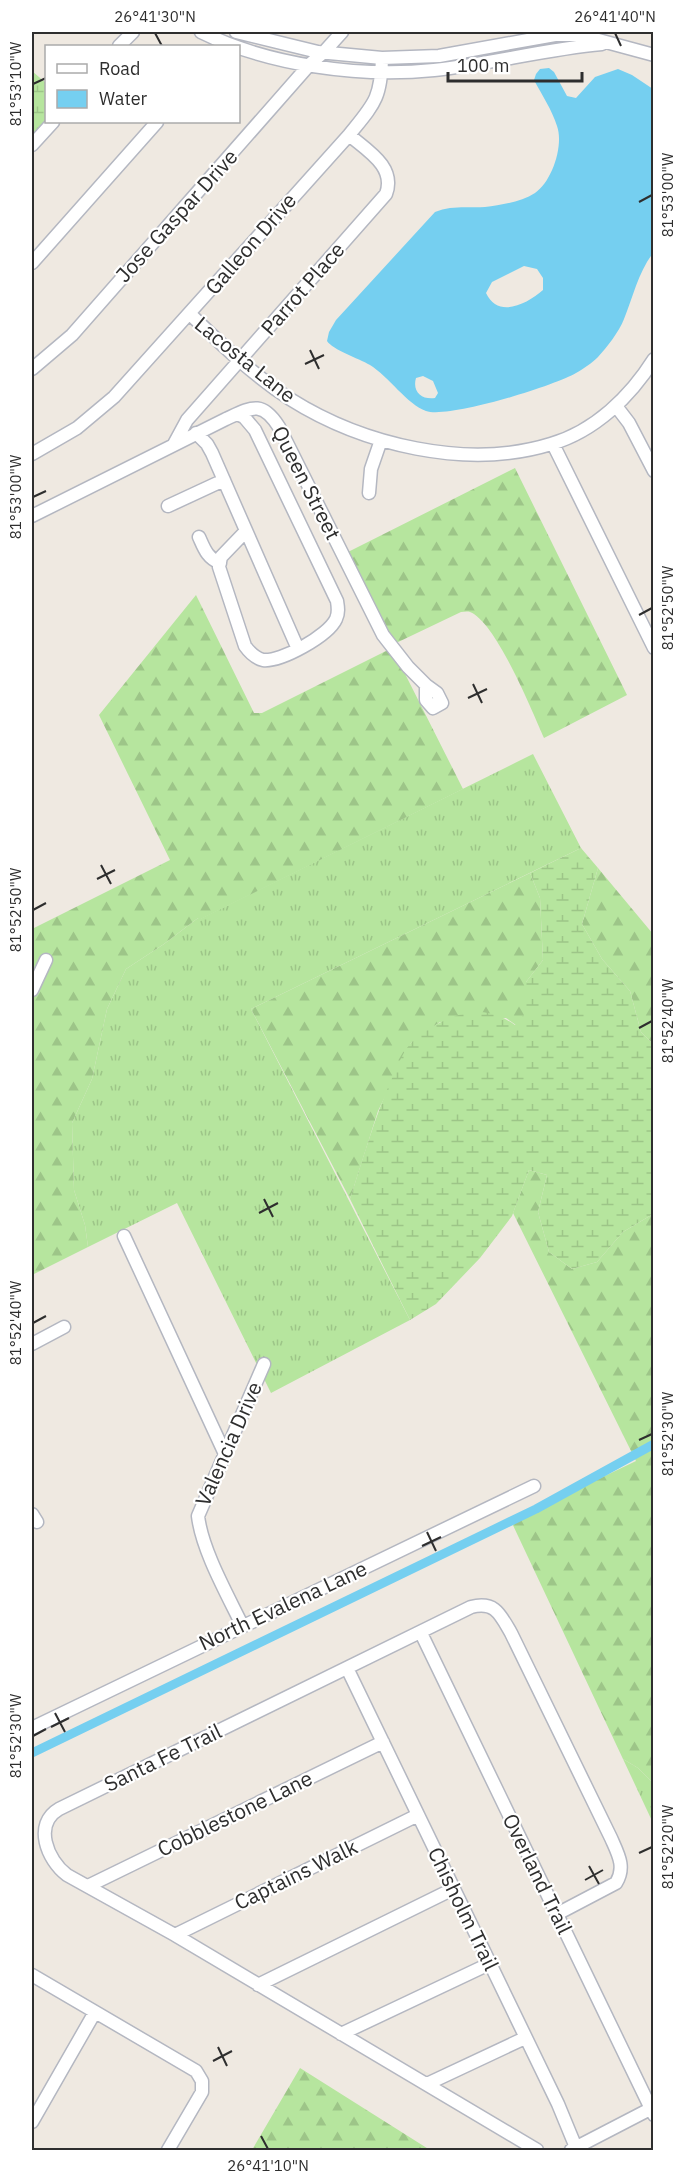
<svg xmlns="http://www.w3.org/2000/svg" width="685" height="2182" font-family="'IBM Plex Sans',sans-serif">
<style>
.grass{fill:url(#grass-tufts)}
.forest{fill:url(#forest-firs)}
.wetland{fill:url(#wetland-marsh)}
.water{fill:#75cff0;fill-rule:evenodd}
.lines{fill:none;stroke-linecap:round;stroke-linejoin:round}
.canal{stroke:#75cff0;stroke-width:9}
.minor-casing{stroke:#b4b7c1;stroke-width:15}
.minor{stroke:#fff;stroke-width:12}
.ticks{fill:none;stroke:#2e2e2e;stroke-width:2}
.labels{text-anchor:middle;stroke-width:4.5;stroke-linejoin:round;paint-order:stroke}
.street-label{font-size:21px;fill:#2e2e2e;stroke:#fff}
.neatline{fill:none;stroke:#2e2e2e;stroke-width:2}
.ticks-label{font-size:15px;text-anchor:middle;fill:#2e2e2e}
</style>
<defs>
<pattern id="grass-tufts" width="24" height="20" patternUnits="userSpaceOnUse" patternTransform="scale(1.5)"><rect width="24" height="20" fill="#b6e59e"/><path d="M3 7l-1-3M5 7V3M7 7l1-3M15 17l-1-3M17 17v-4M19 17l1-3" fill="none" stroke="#9dc588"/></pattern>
<pattern id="forest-firs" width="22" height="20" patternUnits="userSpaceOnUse" patternTransform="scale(1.5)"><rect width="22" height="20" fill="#b6e59e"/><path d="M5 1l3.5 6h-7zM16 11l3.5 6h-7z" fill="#9dc588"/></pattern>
<pattern id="wetland-marsh" width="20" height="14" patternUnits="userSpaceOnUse" patternTransform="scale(1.5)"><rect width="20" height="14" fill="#b6e59e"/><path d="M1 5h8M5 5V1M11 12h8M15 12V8" fill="none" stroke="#9dc588"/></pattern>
</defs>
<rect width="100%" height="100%" fill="#efe9e1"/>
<path class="grass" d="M 533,754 L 581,848 L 251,1009 L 410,1320 L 271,1393 L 177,1203 L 88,1247 L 85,1225 L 74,1190 L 72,1123 L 92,1079 L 107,1009 L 126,969 L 164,944 L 198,918 L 200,919 Z
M 623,1759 L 638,1768 L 653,1783 L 653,1823 Z"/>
<path class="forest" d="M 515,468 L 627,695 L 544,738 C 532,711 496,622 470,612 C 467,611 464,612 461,612 L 394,644 L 346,553 Z
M 196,595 L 254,713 L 262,713 L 392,648 L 463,789 L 199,920 L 198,918 L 164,944 L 126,969 L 107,1009 L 92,1079 L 72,1123 L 74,1190 L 85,1225 L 88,1247 L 32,1275 L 32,929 L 170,860 L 99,715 Z
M 598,868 L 653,934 L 653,1044 L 641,1032 L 630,991 L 602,959 L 582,924 Z
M 530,873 L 540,898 L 543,960 L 526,982 L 527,1012 L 516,1025 L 506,1018 L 440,1022 L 411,1043 L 378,1111 L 350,1199 L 251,1009 Z
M 529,1170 L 547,1175 L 538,1212 L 549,1252 L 572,1269 L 597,1262 L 623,1232 L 653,1214 L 653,1783 L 638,1768 L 623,1759 L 511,1521 L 636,1461 L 513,1213 Z
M 300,2068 L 430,2150 L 252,2150 Z"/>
<path class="wetland" d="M 32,71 L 46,83 L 46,122 L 32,146 Z
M 581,848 L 598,868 L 582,924 L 602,959 L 630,991 L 641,1032 L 653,1044 L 653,1214 L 623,1232 L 597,1262 L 572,1269 L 549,1252 L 538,1212 L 547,1175 L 529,1170 L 512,1216 L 480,1258 L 436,1304 L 410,1320 L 350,1199 C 363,1158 375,1117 392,1078 C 398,1065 403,1051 412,1042 C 423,1031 437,1023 451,1018 C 474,1008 495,1011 515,1025 L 526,1012 L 524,1005 L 526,982 L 543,960 L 540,898 L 530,873 Z"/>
<path class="water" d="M 549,68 L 554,72 L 567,96 L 576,98 L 595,77 L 618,69 L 632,75 L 653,89 L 653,253 C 638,273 633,297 624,319 C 619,332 607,347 598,357 C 592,363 583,369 576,373 C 554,386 448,419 426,411 C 408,405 388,376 370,365 C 358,358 333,350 327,341 L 329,332 L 336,320 L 435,212 C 451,205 468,208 485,207 C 501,205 521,202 535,193 C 552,182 564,145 557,126 C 552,110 542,95 534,80 L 536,74 L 540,69 ZM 524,266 L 537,269 L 543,278 L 543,290 C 527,304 498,319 486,293 L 492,282 ZM 423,376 L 433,381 L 438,393 L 435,398 C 422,400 412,392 416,378 Z"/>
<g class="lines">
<path class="canal" d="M 32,1753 L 536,1509 L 654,1444"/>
<g class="minor-casing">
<path id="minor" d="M 201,32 C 268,65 360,78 434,70 C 491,64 545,49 602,44
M 236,32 L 318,52 L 382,58 L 439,56 L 555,35 L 580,35 L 654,55
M 119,46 L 133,32
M 32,145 L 53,122
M 32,263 L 157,122
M 190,314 C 221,344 253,375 290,399 C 363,445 467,470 551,444 C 595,431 630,397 654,359
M 32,369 L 72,335 L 310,64 L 324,52 L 342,32
M 616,406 L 629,423 L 654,471
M 237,414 L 244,417 L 255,430 L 337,601 C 338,607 339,613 336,619 C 328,636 281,662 263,660 C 255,658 250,653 245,646 L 219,567 L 221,557 L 246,531
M 196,433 L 207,444 L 212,453 L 298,649
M 174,444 L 187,420 L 386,194 C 396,167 368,151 349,135
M 553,444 L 654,648
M 32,454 L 77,428 L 114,397 L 349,135 C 374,104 381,99 382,58
M 369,493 L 371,469 L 381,440
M 168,506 L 224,480
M 32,516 L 226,419 C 252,407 262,400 279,427 L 383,635 L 408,667 L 426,685
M 199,537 C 204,548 207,558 220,563
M 426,685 L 437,693 L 442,703 L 433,708 L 426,700 Z
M 32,990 L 46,960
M 124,1236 L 225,1454
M 32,1344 L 64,1327
M 32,1514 L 37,1522
M 242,1625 C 227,1594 202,1550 198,1516 L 264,1364
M 421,1633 L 654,2115
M 347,1668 L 558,2104 L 577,2150
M 32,1728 L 534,1486
M 88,1886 L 383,1742
M 175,1935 L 418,1815
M 32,1975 L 196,2071 L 202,2081 L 202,2092 L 168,2150
M 258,1985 L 453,1889
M 341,2034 L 489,1964
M 427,2084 L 525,2038
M 32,2122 L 95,2012
M 537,2150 L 175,1935 L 67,1875 C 47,1860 33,1824 59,1809 L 471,1607 C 495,1601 500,1614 511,1633 L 611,1838 C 618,1854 626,1867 616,1883 L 557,1914
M 571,2150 L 654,2107"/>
</g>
<use href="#minor" class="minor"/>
</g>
<path class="ticks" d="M 155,33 L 162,46M 615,33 L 621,46M 33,84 L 46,78M 639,202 L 652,195M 310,350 L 319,369M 305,364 L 324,355M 33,497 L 46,491M 639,615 L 652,608M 473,684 L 482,703M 468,698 L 487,689M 101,865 L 111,884M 97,879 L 115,870M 33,910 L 46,903M 639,1028 L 652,1021M 264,1199 L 273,1217M 259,1213 L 278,1203M 33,1323 L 46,1316M 639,1440 L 652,1434M 427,1532 L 436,1551M 422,1546 L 441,1537M 55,1713 L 65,1732M 51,1727 L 69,1718M 33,1736 L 46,1729M 639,1853 L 652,1847M 589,1866 L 599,1884M 585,1880 L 603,1870M 218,2047 L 227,2066M 213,2061 L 232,2051M 261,2136 L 268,2149"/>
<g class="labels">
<g class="street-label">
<text transform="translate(177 216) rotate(-48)" y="7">Jose Gaspar Drive</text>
<text transform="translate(251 244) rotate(-49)" y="7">Galleon Drive</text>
<text transform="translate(303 289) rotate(-49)" y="7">Parrot Place</text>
<text transform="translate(245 360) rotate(39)" y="7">Lacosta Lane</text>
<text transform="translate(306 483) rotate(63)" y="7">Queen Street</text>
<text transform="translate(229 1444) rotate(-66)" y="7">Valencia Drive</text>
<text transform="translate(283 1606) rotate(-25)" y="7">North Evalena Lane</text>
<text transform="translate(163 1758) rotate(-26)" y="7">Santa Fe Trail</text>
<text transform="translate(235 1814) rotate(-26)" y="7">Cobblestone Lane</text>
<text transform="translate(537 1874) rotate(64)" y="7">Overland Trail</text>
<text transform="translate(296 1875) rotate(-26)" y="7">Captains Walk</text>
<text transform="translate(463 1909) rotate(64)" y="7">Chisholm Trail</text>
</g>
</g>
<rect width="685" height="2182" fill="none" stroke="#ffffff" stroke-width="66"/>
<rect x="45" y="45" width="195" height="78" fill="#ffffff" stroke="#ababab" stroke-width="1.5"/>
<rect x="57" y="64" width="30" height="9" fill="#ffffff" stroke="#ababab" stroke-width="1.5"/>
<text x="99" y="75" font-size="18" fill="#2e2e2e">Road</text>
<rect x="57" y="90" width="30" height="18" fill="#75cff0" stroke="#ababab" stroke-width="1.5"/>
<text x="99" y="105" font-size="18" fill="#2e2e2e">Water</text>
<path d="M448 72v9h134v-9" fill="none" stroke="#2e2e2e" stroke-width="3"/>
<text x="457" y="72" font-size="18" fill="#2e2e2e" stroke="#ffffff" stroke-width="4.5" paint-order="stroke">100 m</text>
<rect x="33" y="33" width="619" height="2116" class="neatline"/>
<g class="ticks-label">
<text x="155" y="22">26°41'30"N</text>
<text x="615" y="22">26°41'40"N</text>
<text transform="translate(16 84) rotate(-90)" y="5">81°53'10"W</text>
<text transform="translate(668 195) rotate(-90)" y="5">81°53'00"W</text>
<text transform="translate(16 497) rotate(-90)" y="5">81°53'00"W</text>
<text transform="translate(668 608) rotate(-90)" y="5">81°52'50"W</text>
<text transform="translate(16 910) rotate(-90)" y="5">81°52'50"W</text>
<text transform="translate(668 1021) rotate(-90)" y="5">81°52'40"W</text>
<text transform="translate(16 1323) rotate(-90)" y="5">81°52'40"W</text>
<text transform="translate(668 1434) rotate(-90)" y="5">81°52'30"W</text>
<text transform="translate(16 1736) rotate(-90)" y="5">81°52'30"W</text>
<text transform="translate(668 1847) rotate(-90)" y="5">81°52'20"W</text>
<text x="268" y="2171">26°41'10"N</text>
</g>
</svg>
